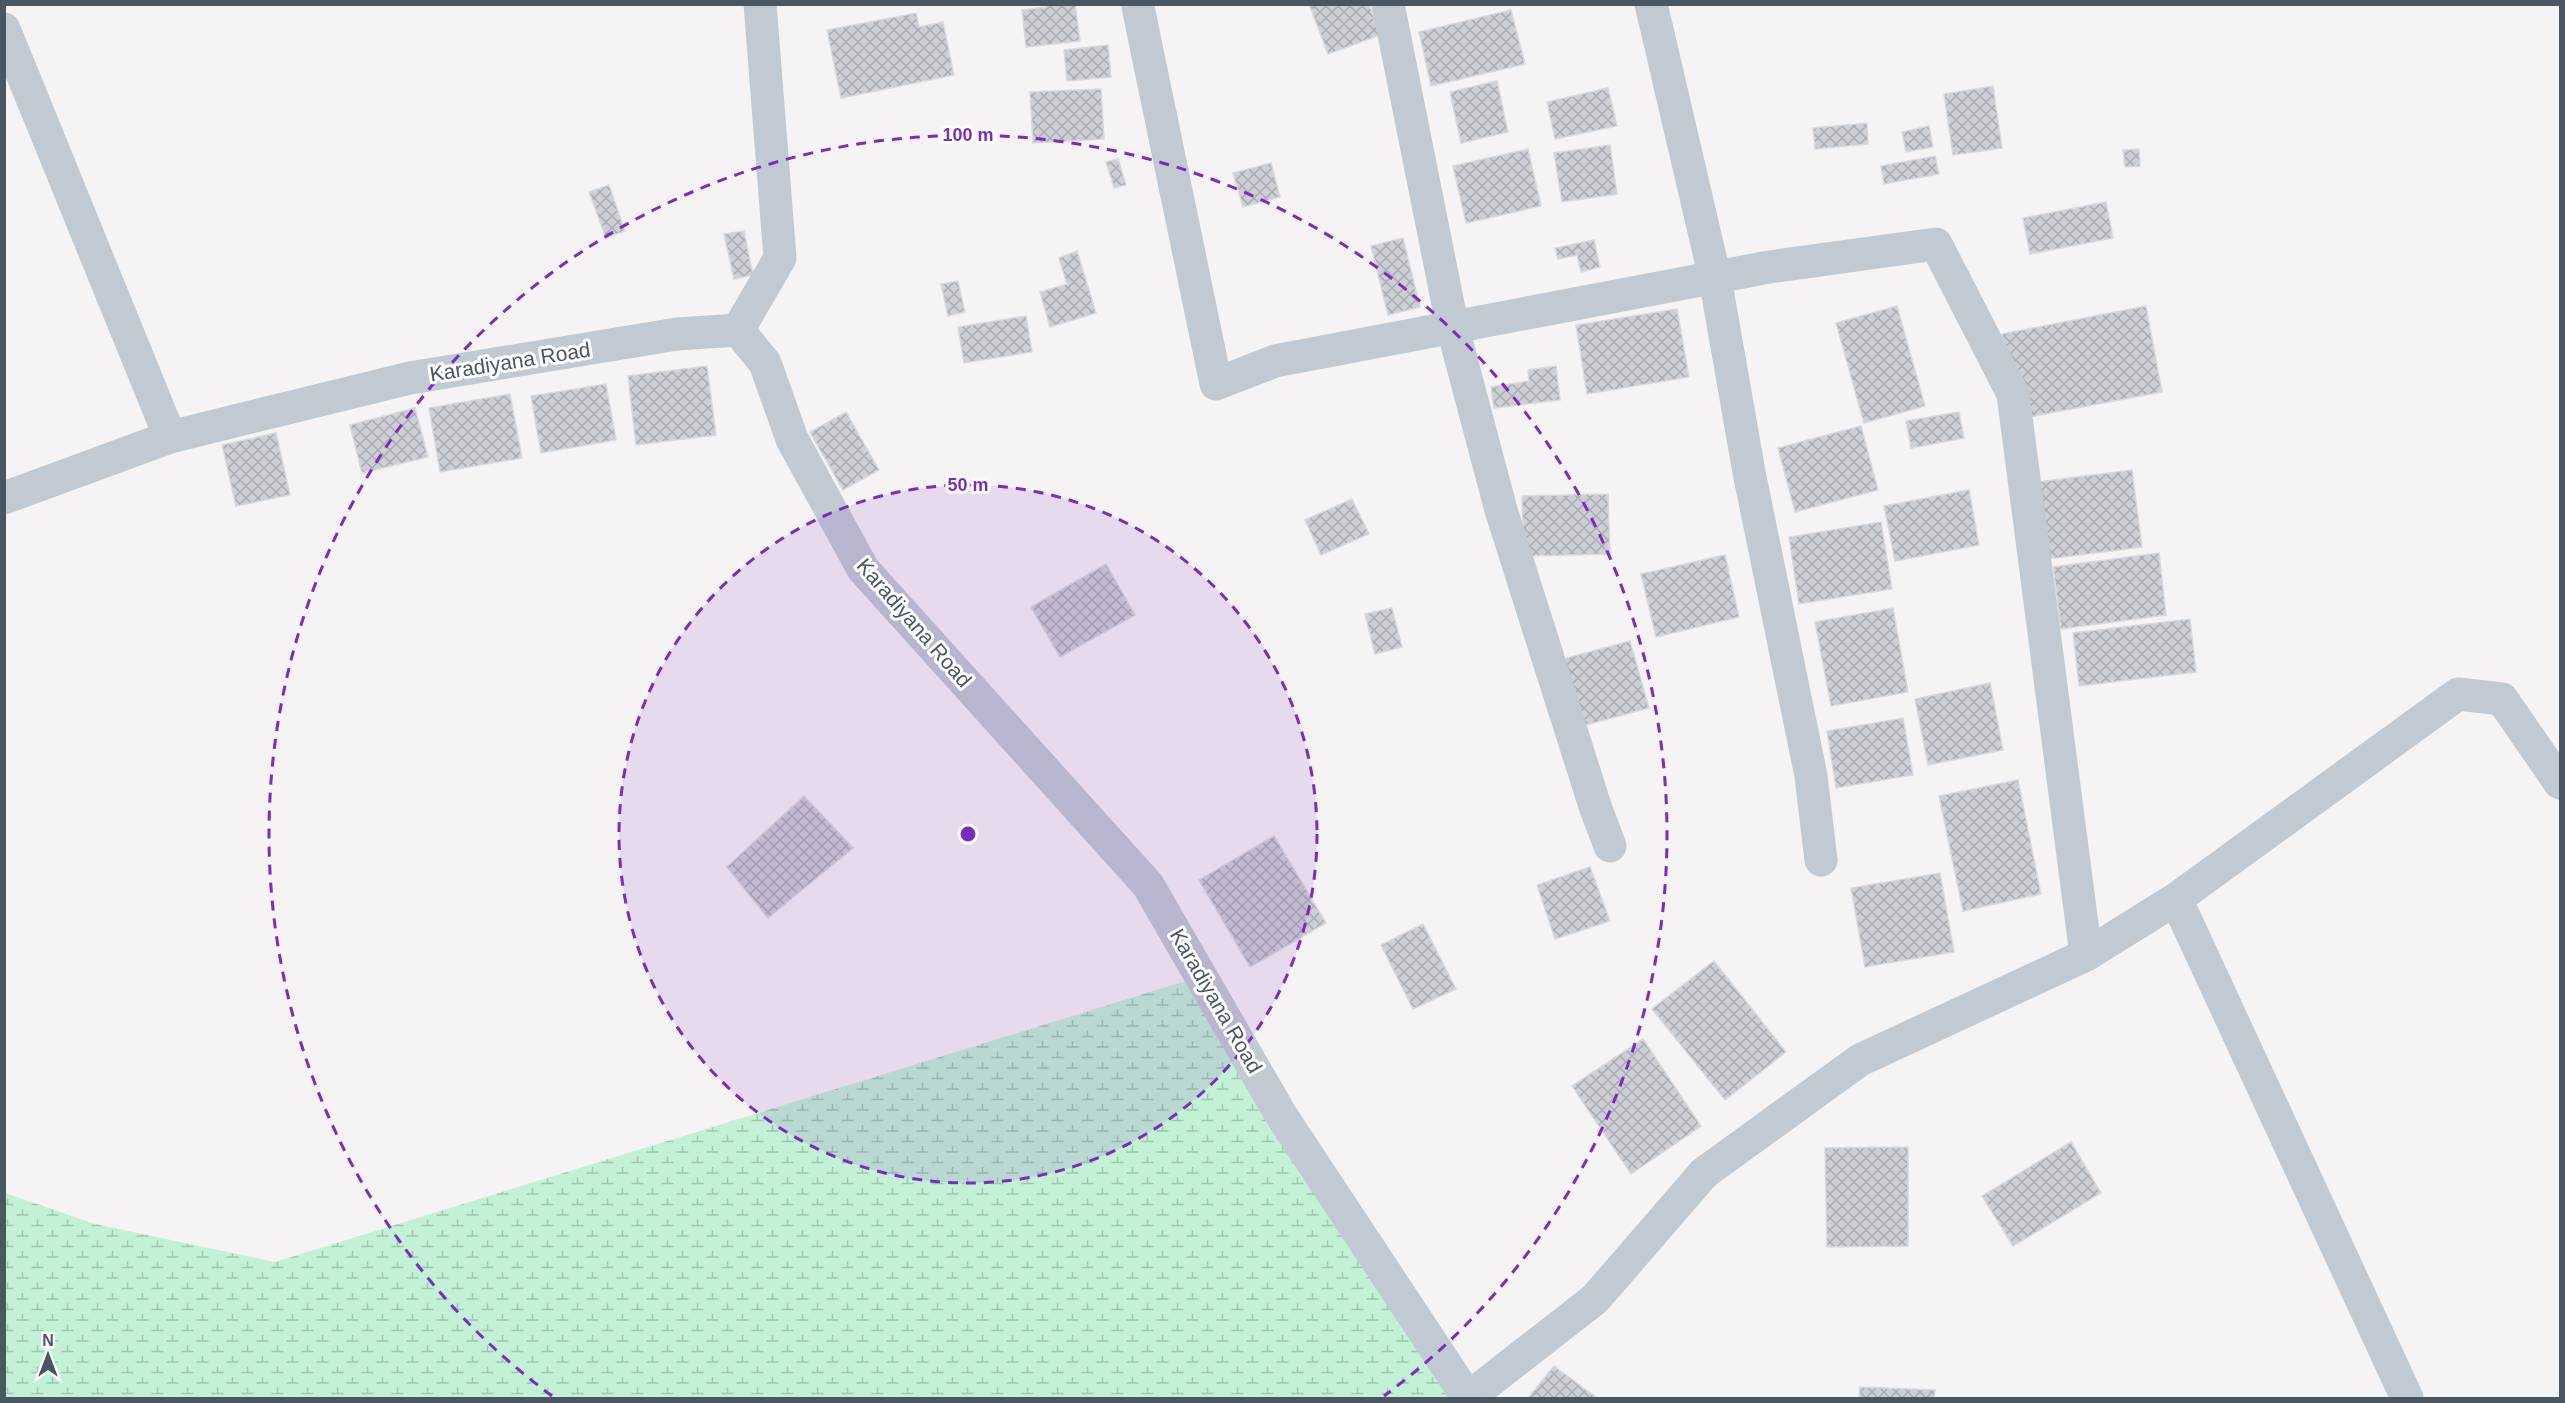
<svg xmlns="http://www.w3.org/2000/svg" width="2565" height="1403" font-family="Arial,sans-serif">
<style>
.wetland{fill:url(#wetland-marsh)}
.building{fill:url(#building-cross-hatch);stroke:#d7d9de;stroke-width:1.5}
.lines{fill:none;stroke-linecap:round;stroke-linejoin:round}
.minor{stroke:#c1cad2;stroke-width:33}
.tertiary{stroke:#c1cad2;stroke-width:33}
.ring{fill:none;stroke:#7b2cbf;stroke-width:3;stroke-dasharray:10 8}
.labels{text-anchor:middle;stroke-width:6;stroke-linejoin:round;paint-order:stroke}
.street-label{font-size:21px;fill:#4a5661;stroke:#fff}
.centre{fill:#7b2cbf;stroke:#fff;stroke-width:3}
.ring-label{font-size:18px;text-anchor:middle;font-weight:bold;fill:#7b2cbf;stroke:#fff;stroke-width:6;stroke-linejoin:round;paint-order:stroke}
</style>
<defs>
<pattern id="wetland-marsh" width="20" height="14" patternUnits="userSpaceOnUse" patternTransform="scale(1.5)"><rect width="20" height="14" fill="#c3f1d5"/><path d="M1 5h8M5 5V1M11 12h8M15 12V8" fill="none" stroke="#a0c6b0"/></pattern>
<pattern id="building-cross-hatch" width="8" height="8" patternUnits="userSpaceOnUse" patternTransform="scale(1.5)"><rect width="8" height="8" fill="#cdcfd5"/><path d="M0 0l8 8M0 8l8-8" fill="none" stroke="#a8abb0"/></pattern>
</defs>
<rect width="100%" height="100%" fill="#f5f3f3"/>
<path class="wetland" d="M 1202,976 L 1468,1398 L 5,1398 L 5,1193 L 95,1224 L 275,1262 Z"/>
<path class="building" d="M 1045,4 L 1075,4 L 1080,41 L 1026,47 L 1022,10 L 1046,7 Z
M 1309,4 L 1369,4 L 1380,35 L 1328,54 Z
M 1511,10 L 1525,64 L 1431,86 L 1419,32 Z
M 916,13 L 919,27 L 943,22 L 954,75 L 841,98 L 827,30 Z
M 1108,45 L 1111,77 L 1067,81 L 1064,50 Z
M 1497,81 L 1508,132 L 1461,143 L 1450,92 Z
M 1993,86 L 2002,148 L 1953,155 L 1944,94 Z
M 1608,88 L 1617,126 L 1555,139 L 1547,102 Z
M 1101,89 L 1104,139 L 1033,143 L 1030,92 Z
M 1867,123 L 1868,144 L 1815,149 L 1813,128 Z
M 1929,126 L 1933,147 L 1906,152 L 1902,132 Z
M 1610,145 L 1617,194 L 1562,202 L 1554,153 Z
M 1528,149 L 1541,206 L 1466,223 L 1453,166 Z
M 2139,149 L 2140,166 L 2125,167 L 2123,150 Z
M 1935,156 L 1939,174 L 1884,184 L 1881,166 Z
M 1118,159 L 1126,185 L 1114,188 L 1106,162 Z
M 1271,163 L 1280,197 L 1243,207 L 1233,173 Z
M 609,185 L 625,231 L 606,238 L 589,192 Z
M 2106,202 L 2113,238 L 2030,254 L 2023,218 Z
M 744,231 L 753,275 L 734,279 L 724,234 Z
M 1403,238 L 1420,307 L 1388,315 L 1371,246 Z
M 1594,240 L 1600,267 L 1581,272 L 1577,255 L 1558,259 L 1555,248 Z
M 1077,251 L 1096,313 L 1050,327 L 1040,292 L 1067,284 L 1059,258 Z
M 958,281 L 965,312 L 948,316 L 941,284 Z
M 1897,306 L 1925,406 L 1864,423 L 1836,323 Z
M 2146,306 L 2162,392 L 2018,419 L 2002,334 Z
M 1677,309 L 1689,377 L 1587,394 L 1576,325 Z
M 1026,316 L 1032,352 L 964,363 L 958,327 Z
M 707,366 L 716,435 L 636,445 L 628,376 Z
M 1556,366 L 1560,400 L 1494,408 L 1491,387 L 1529,381 L 1528,370 Z
M 606,384 L 616,440 L 541,453 L 531,396 Z
M 510,394 L 522,458 L 440,472 L 429,408 Z
M 415,408 L 428,457 L 362,473 L 350,425 Z
M 846,412 L 879,470 L 843,490 L 810,432 Z
M 1959,412 L 1964,438 L 1911,448 L 1906,421 Z
M 1861,426 L 1878,490 L 1795,512 L 1778,448 Z
M 276,433 L 290,495 L 236,506 L 222,445 Z
M 2132,470 L 2142,547 L 2048,559 L 2038,482 Z
M 1969,490 L 1979,545 L 1895,561 L 1884,506 Z
M 1608,494 L 1610,554 L 1524,556 L 1522,496 Z
M 1352,499 L 1369,534 L 1321,555 L 1305,520 Z
M 1881,522 L 1892,589 L 1799,604 L 1789,537 Z
M 2159,553 L 2166,615 L 2061,629 L 2053,567 Z
M 1725,555 L 1739,617 L 1656,637 L 1641,574 Z
M 1106,564 L 1135,615 L 1060,657 L 1031,607 Z
M 1392,608 L 1402,647 L 1375,654 L 1365,614 Z
M 1893,608 L 1908,692 L 1831,706 L 1815,622 Z
M 2190,619 L 2196,672 L 2079,686 L 2073,633 Z
M 1630,641 L 1649,708 L 1582,726 L 1563,659 Z
M 1990,683 L 2003,750 L 1928,765 L 1915,699 Z
M 1903,718 L 1913,775 L 1836,788 L 1827,731 Z
M 2018,780 L 2041,894 L 1963,911 L 1939,796 Z
M 804,796 L 853,848 L 768,918 L 727,867 Z
M 1274,836 L 1326,923 L 1250,967 L 1199,880 Z
M 1590,867 L 1610,921 L 1555,939 L 1537,885 Z
M 1940,873 L 1954,952 L 1865,967 L 1851,888 Z
M 1423,924 L 1456,989 L 1413,1009 L 1381,945 Z
M 1714,961 L 1786,1052 L 1725,1100 L 1652,1009 Z
M 1643,1039 L 1701,1126 L 1631,1174 L 1572,1086 Z
M 2071,1142 L 2101,1193 L 2013,1246 L 1982,1196 Z
M 1908,1147 L 1908,1246 L 1827,1247 L 1825,1148 Z
M 1554,1366 L 1597,1398 L 1528,1398 Z
M 1860,1387 L 1935,1390 L 1934,1398 L 1859,1398 Z"/>
<g class="lines">
<path class="minor" d="M 1388,4 L 1453,329 L 1501,510 L 1596,809 L 1610,846
M 1651,4 L 1715,278 L 1749,472 L 1811,776 L 1821,860
M 1138,7 L 1216,384 L 1275,361 L 1769,267 L 1936,244 L 2013,394 L 2086,955
M 4,29 L 170,437
M 738,330 L 780,258 L 760,4
M 2176,899 L 2407,1398
M 1468,1398 L 1595,1299 L 1704,1173 L 1860,1060 L 2086,955 L 2176,899 L 2458,694 L 2502,699 L 2560,783"/>
<path class="tertiary" d="M 4,498 L 170,437 L 410,378 L 677,334 L 738,330 L 765,363 L 792,439 L 863,569 L 1148,885 L 1281,1115 L 1468,1398"/>
</g>
<circle cx="968" cy="834" r="349" fill="#7b2cbf" fill-opacity=".12"/>
<g class="ring">
<circle cx="968" cy="834" r="349"/>
<path d="M552 1396A699 699 0 1 1 1384 1396"/>
</g>
<g class="labels">
<g class="street-label">
<text transform="translate(510 362) rotate(-9)" y="7">Karadiyana Road</text>
<text transform="translate(914 623) rotate(49)" y="7">Karadiyana Road</text>
<text transform="translate(1216 1001) rotate(60)" y="7">Karadiyana Road</text>
</g>
</g>
<circle cx="968" cy="834" r="9" class="centre"/>
<g class="ring-label">
<text x="968" y="141">100 m</text>
<text x="968" y="491">50 m</text>
</g>
<rect width="2565" height="1403" fill="none" stroke="#4a5661" stroke-width="12"/>
<g transform="translate(48 1355)" stroke="#ffffff" stroke-width="4.5" paint-order="stroke">
<path d="M0-4.5L10 22L0 15L-10 22Z" fill="#4a5661"/>
<text y="-9" font-size="16" font-weight="bold" text-anchor="middle" fill="#4a5661">N</text>
</g>
</svg>
